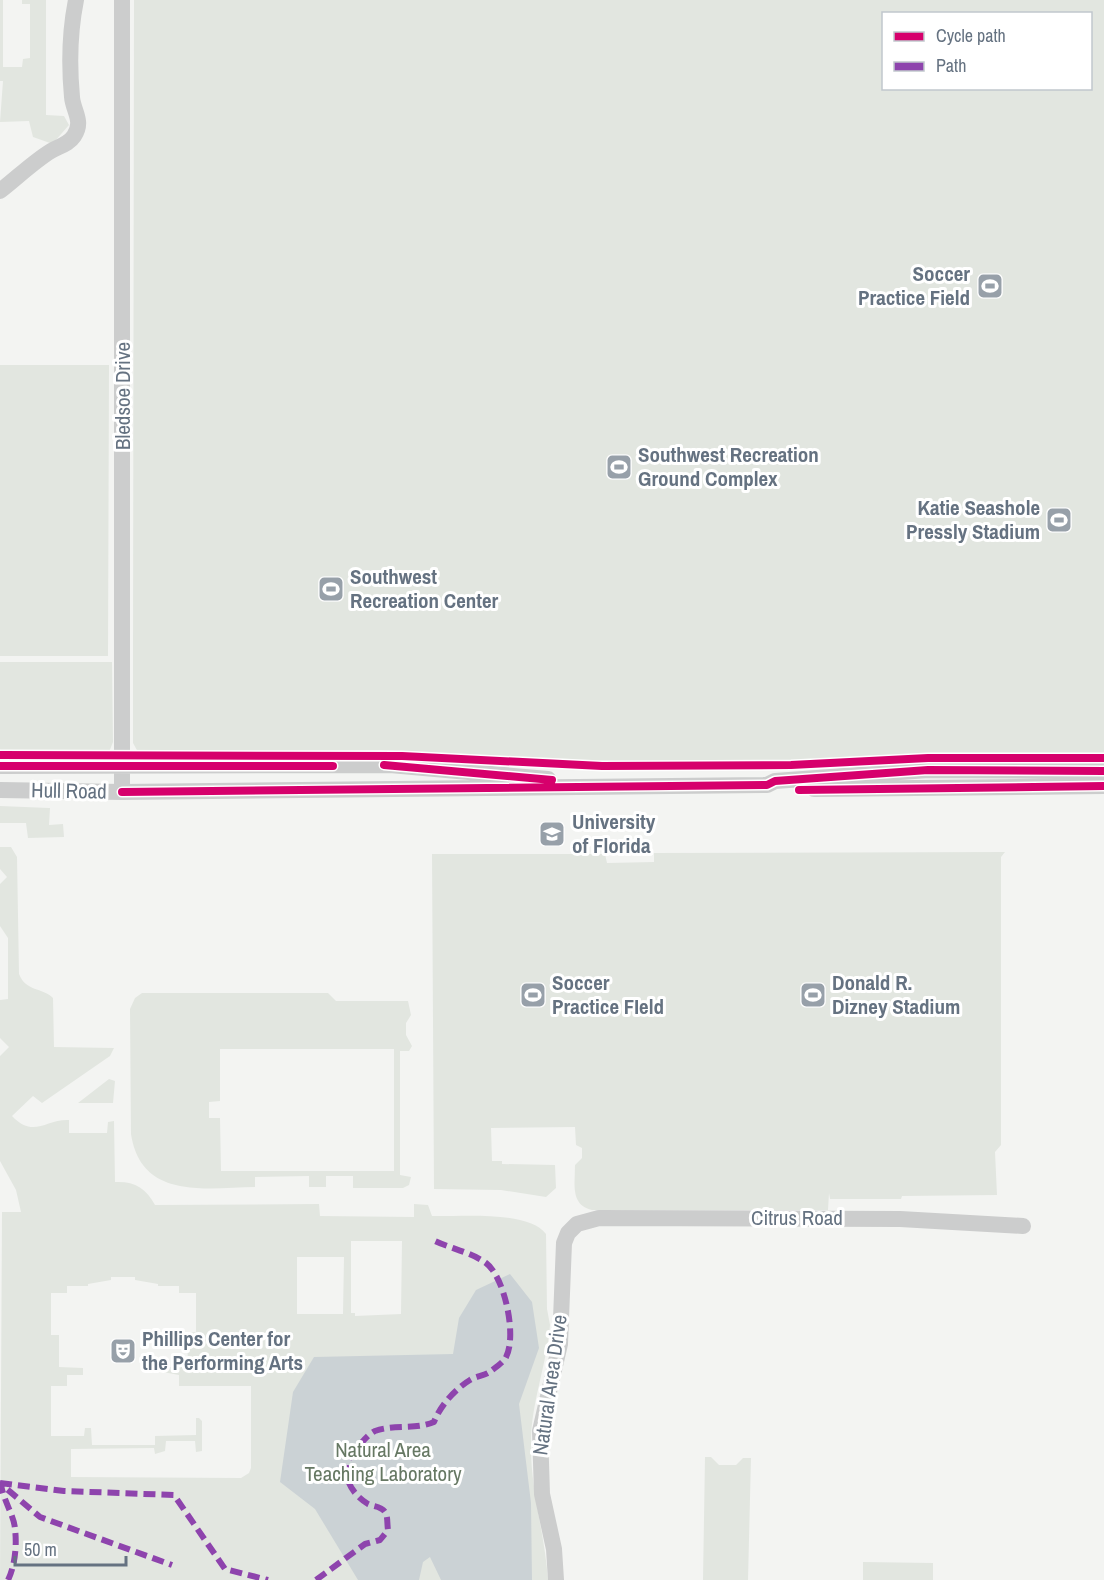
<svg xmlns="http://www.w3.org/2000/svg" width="1104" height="1580" font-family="'Archivo Narrow',sans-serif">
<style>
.green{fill:#e2e6e0;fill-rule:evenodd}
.water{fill:#cbd2d5}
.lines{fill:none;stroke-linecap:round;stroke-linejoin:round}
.minor{stroke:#cccdcd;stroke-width:16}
.quiet{stroke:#8e44ad;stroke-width:6;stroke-dasharray:12 6;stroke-linecap:butt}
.cycleway-casing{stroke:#fff;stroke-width:11}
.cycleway{stroke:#d6006c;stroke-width:8}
.labels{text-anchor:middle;stroke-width:6;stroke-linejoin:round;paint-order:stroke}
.poi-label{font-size:21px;font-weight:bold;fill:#657281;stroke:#fff;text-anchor:start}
.street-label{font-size:21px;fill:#657281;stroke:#fff}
.park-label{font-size:21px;fill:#667863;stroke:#fff}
</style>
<rect width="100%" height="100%" fill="#f3f4f2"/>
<path class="green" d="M 0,0 L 3,0 L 3,67 L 22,67 L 23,59 L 30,58 L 30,4 L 22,4 L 22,0 L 46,0 L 46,115 L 64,116 L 69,125 L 55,141 L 50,143 L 33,137 L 29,121 L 0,122 L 3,81 L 0,81 Z
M 134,0 L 1104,0 L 1104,759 L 605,763 L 380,750 L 138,752 L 133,743 L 133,659 ZM 884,14 L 1090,14 L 1090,88 L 884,88 Z
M 0,365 L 109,365 L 108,656 L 0,656 Z
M 0,662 L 112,662 L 113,742 L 109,752 L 0,752 Z
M 0,806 L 49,808 L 427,807 L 50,808 L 49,825 L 63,824 L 64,837 L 28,838 L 26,823 L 0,823 Z
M 0,847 L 11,847 L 17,857 L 19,974 C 26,992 42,987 53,998 L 54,1047 L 114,1048 L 110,1056 L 42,1103 L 33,1096 L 12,1116 C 34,1139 45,1119 69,1120 L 69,1133 L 107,1133 L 108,1122 L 114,1121 L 115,1182 C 134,1181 146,1188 155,1205 L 319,1204 L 320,1216 L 414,1217 L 414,1204 L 428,1205 L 432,1216 C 460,1217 528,1210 546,1234 L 547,1309 L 550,1325 C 547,1364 531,1403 531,1443 C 530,1489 545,1534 548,1580 L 0,1580 L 2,1212 L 21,1212 L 16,1190 L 0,1161 L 0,1056 L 9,1047 L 0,1038 L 0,1000 L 8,999 L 8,938 L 0,926 L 0,884 L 7,877 L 0,869 ZM 351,1241 L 402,1241 L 401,1314 L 355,1316 L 355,1313 L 351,1313 ZM 297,1257 L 344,1257 L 343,1314 L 297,1314 ZM 111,1277 L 135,1277 L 135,1280 L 158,1284 L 158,1286 L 179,1286 L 179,1293 L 196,1293 L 196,1332 L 187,1333 L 188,1367 L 163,1367 L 163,1372 L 179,1375 L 179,1386 L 251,1386 L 251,1468 L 249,1473 L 241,1478 L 71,1477 L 71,1449 L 154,1448 L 155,1454 L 165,1451 L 166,1441 L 195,1441 L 196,1452 L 202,1451 L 202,1421 L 199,1418 L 196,1418 L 196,1435 L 155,1436 L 155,1445 L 92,1445 L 91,1428 L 85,1428 L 84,1436 L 51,1436 L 51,1386 L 67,1386 L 67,1375 L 83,1375 L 83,1368 L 59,1367 L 59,1335 L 51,1335 L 51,1293 L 67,1293 L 67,1286 L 88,1286 L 88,1284 L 111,1280 Z
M 1005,852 L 1001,857 L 1001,1145 L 995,1152 L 997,1195 L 902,1196 L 901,1199 L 830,1199 L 829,1193 L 828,1210 L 592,1210 C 570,1205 575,1184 575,1165 L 582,1158 L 582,1148 L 576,1145 L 575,1127 L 491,1128 L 492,1161 L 502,1161 L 502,1164 L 555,1165 L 556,1188 L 546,1197 L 501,1190 L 434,1189 L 432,854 L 605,854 L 607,863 L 654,862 L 654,853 Z
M 142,993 L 328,993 L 336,1001 L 408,1001 L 411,1015 L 406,1023 L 406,1035 L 412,1046 L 409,1051 L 400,1051 L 400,1175 L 411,1177 L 409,1185 L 403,1188 L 353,1188 L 353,1176 L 326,1176 L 326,1187 L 309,1187 L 309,1176 L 255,1177 L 255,1187 C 206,1188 141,1200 131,1134 L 130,1009 L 135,998 ZM 220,1049 L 394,1049 L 394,1171 L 221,1171 L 220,1118 L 209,1118 L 209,1102 L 220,1101 Z
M 109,1079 L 115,1081 L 113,1103 L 78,1103 Z
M 705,1457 L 711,1457 L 719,1465 L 736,1465 L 743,1458 L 751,1458 L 748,1580 L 703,1580 Z
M 863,1562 L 933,1563 L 933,1580 L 863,1580 Z"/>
<path class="water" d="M 510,1274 L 532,1302 L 539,1348 L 519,1404 L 531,1503 L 532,1580 L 441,1580 L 430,1557 L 423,1562 L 419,1580 L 358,1580 L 315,1509 L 280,1482 L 293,1392 L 314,1357 L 453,1354 L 459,1318 L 476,1290 Z"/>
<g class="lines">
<path class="minor" d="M 0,191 C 17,178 33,162 51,151 C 59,146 68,145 74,136 C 84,121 73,111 72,97 C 69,65 70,30 76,0
M 0,766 L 390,765 L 548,779
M 814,789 L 1104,786
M 0,790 L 122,792 L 767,785 L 775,781 L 928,770 L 1104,771
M 122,792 L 122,0
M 556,1580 L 554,1549 L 542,1494 L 540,1431 L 560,1344 L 564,1243 L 568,1233 L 577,1224 L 599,1218 L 900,1219 L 1023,1226"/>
<path class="quiet" d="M 0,1483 L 64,1491 L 174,1495 L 225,1569 L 268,1580
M 8,1580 C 15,1566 17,1545 15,1529 C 14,1515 3,1500 1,1484 L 40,1517 L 172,1565
M 316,1580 L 365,1544 L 380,1540 L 388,1530 C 387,1524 388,1516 385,1512 C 381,1506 374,1507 368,1504 C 348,1492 338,1468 355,1450 C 361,1444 368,1434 375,1431 C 395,1424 415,1430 434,1422 C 440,1406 455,1389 470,1380 C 476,1376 485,1376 491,1371 C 495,1368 502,1363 505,1359 C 518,1339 505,1277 486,1263 C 471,1252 448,1248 431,1239"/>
<g class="cycleway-casing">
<path id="cycleway" d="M 0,755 L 402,756 L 602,766 L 791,765 L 928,758 L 1104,758
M 384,765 L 552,780
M 0,766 L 333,766
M 799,790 L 1104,786
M 122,792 L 767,785 L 775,781 L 928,770 L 1104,771"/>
</g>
<use href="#cycleway" class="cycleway"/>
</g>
<defs>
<g id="stadium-square" transform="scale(1.35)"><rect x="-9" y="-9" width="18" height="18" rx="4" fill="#97a0a9" stroke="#fff"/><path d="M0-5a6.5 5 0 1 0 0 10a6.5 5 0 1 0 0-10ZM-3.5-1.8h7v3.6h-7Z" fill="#fff"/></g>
<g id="university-square" transform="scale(1.35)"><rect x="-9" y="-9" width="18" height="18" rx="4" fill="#97a0a9" stroke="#fff"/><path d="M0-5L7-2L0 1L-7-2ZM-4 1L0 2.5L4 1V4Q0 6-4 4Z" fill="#fff"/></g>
<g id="theatre-square" transform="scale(1.35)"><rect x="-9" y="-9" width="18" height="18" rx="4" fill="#97a0a9" stroke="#fff"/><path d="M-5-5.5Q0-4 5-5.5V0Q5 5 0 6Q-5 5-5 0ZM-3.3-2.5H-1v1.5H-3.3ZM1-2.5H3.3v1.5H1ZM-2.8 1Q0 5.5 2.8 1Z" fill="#fff"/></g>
</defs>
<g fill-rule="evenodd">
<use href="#stadium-square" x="990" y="286"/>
<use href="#stadium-square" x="619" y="467"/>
<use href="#stadium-square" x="1059" y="520"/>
<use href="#stadium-square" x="331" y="589"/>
<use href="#university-square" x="552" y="834"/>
<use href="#stadium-square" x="533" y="995"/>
<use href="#stadium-square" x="813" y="995"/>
<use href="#theatre-square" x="123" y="1351"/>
</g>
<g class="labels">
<g class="poi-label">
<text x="970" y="281" text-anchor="end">Soccer<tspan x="970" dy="24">Practice Field</tspan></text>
<text x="638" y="462">Southwest Recreation<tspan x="638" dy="24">Ground Complex</tspan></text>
<text x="1040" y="515" text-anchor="end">Katie Seashole<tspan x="1040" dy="24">Pressly Stadium</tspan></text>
<text x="350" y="584">Southwest<tspan x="350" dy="24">Recreation Center</tspan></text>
<text x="572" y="829">University<tspan x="572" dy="24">of Florida</tspan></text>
<text x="552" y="990">Soccer<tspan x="552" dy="24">Practice FIeld</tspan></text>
<text x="832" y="990">Donald R.<tspan x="832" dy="24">Dizney Stadium</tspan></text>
<text x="142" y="1346">Phillips Center for<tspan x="142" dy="24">the Performing Arts</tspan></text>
</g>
<g class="street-label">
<text transform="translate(123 396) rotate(-90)" y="7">Bledsoe Drive</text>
<text transform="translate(69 791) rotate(1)" y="7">Hull Road</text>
<text x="797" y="1225">Citrus Road</text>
<text transform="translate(550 1385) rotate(-82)" y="7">Natural Area Drive</text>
</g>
<g class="park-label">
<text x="383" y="1457">Natural Area<tspan x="383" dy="24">Teaching Laboratory</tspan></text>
</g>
</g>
<rect x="882" y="12" width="210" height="78" fill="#ffffff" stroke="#c1c7cd" stroke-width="1.5"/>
<rect x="894" y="32" width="30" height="9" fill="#d6006c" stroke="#c1c7cd" stroke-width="1.5"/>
<text x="936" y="42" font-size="18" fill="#657281">Cycle path</text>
<rect x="894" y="62" width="30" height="9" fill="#8e44ad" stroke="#c1c7cd" stroke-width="1.5"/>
<text x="936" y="72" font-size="18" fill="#657281">Path</text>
<path d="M15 1556v9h111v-9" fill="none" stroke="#657281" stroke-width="3"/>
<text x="24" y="1556" font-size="18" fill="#657281" stroke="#ffffff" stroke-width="4.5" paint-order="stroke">50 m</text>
</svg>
